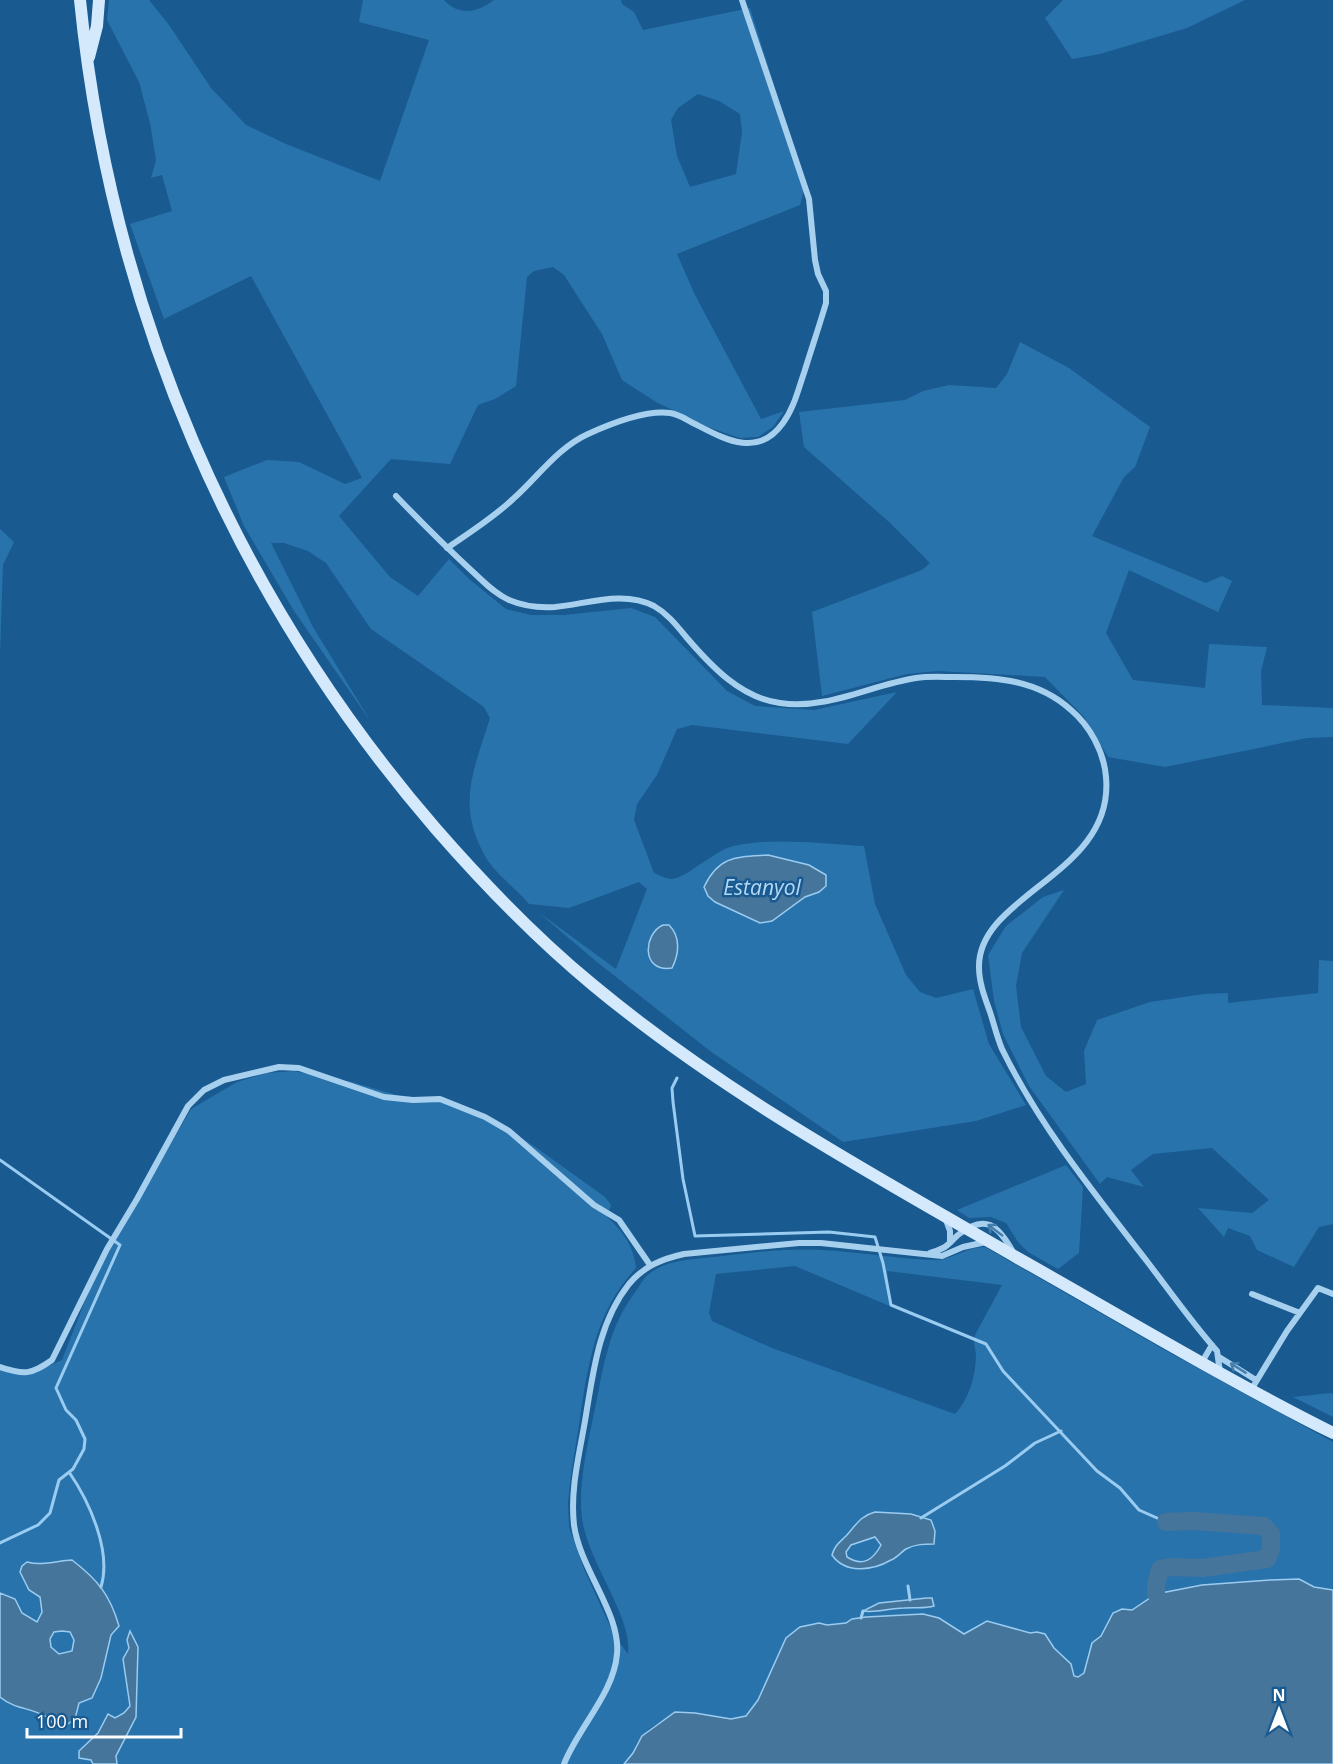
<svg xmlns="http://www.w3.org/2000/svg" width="1333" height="1764" font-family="'Open Sans',sans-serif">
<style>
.green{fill:#2973ac;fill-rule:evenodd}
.water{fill:#46759c;stroke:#9accf1;stroke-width:1.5;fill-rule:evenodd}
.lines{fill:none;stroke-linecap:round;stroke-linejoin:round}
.stream{stroke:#9accf1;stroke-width:3}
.river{stroke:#46759c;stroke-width:18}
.street{stroke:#a7d0ef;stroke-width:6}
.secondary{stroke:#d4e9fb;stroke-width:12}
.oneway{stroke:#447dac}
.labels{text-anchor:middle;stroke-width:5;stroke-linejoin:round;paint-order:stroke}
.water-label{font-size:21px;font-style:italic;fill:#b3d9f6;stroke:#195a90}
</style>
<rect width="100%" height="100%" fill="#195a90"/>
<path class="green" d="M 109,0 L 149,0 L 169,25 L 211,88 L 246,125 L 286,144 L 380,181 L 429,40 L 359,22 L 363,0 L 444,0 C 460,17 478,12 494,0 L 621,0 L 622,4 L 634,12 L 643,30 L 750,8 L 805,185 L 800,205 L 677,254 L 695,295 L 761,419 L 784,411 L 773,427 L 758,437 L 740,438 L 708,427 L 656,402 L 622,380 L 602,334 L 564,275 L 553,267 L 534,271 L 527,277 L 516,386 L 495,399 L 478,405 L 450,464 L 391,459 L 339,516 L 390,577 L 418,596 L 449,559 L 469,579 L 506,609 L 531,615 L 564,615 L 631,608 L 655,617 L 727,691 L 755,706 L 814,710 L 897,692 L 848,744 L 692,725 L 677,729 L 657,775 L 637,804 L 634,820 L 654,873 C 659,875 666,879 672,879 C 686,878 714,851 733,846 C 774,837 822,844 864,846 L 875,904 L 906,975 L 920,992 L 936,998 L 973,989 L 989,1044 L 1026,1105 L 976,1121 L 843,1142 L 710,1051 L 597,962 L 538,912 L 616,969 L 647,889 L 639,882 L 569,908 L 529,904 C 518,891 492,870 485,856 C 456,804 474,770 490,718 L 484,707 L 371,629 L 326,563 L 308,551 L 284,543 L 271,543 L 313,627 L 371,722 L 294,611 L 244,526 L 224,477 L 267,460 L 299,462 L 345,484 L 362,478 L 251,276 L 164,319 L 130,224 L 172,211 L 162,175 L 151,178 L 156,160 L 150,123 L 139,82 L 107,20 ZM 698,94 L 719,101 L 740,114 L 742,132 L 736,174 L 690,187 L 677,156 L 671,120 L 678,108 Z
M 1063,0 L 1245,0 L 1187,28 L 1100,54 L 1072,59 L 1045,18 Z
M 1020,342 L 1069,368 L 1150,427 L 1135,467 L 1124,477 L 1092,536 L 1206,583 L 1222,576 L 1232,581 L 1218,612 L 1129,570 L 1106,633 L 1133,680 L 1205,688 L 1209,644 L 1267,647 L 1261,671 L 1262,705 L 1333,708 L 1333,737 L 1307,738 L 1165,767 L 1108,757 L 1084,717 L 1045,677 L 938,671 L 907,674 L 822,696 L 812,612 L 922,570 L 930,563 L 889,522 L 804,447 L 799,412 L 905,400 L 923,391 L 949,385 L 996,388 L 1007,374 Z
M 0,529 L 14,542 L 3,565 L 0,655 Z
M 1064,890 L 1022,953 L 1016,986 L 1021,1027 L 1046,1076 L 1066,1092 L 1086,1084 L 1084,1051 L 1097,1020 L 1150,1002 L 1204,994 L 1228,993 L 1228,1003 L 1318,993 L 1319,960 L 1333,961 L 1333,1224 L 1319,1227 L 1294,1267 L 1257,1250 L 1250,1236 L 1228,1228 L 1224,1237 L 1198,1208 L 1252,1213 L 1269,1200 L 1212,1148 L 1153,1154 L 1131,1170 L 1144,1187 L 1107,1177 L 1100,1184 L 1029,1086 L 1003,1034 L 994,1001 L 988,955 L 1006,926 L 1043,897 Z
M 293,1071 L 352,1082 L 403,1097 L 451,1103 L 498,1123 L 534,1146 L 605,1197 L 611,1205 L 607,1217 C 623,1231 634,1247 636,1268 C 594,1313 588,1366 579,1425 C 575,1451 570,1477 568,1503 L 569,1527 L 584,1569 L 614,1635 L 628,1654 C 633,1617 587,1561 582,1518 C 577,1480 592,1427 599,1388 C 607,1349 613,1321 638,1288 C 641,1284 644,1277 649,1274 C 666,1260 693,1259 714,1257 C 750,1253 786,1248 822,1250 C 862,1252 901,1260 940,1260 C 956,1257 968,1247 985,1247 L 1170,1353 L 1333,1442 L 1333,1596 L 1082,1682 L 771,1690 L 742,1724 L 683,1712 L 675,1712 L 649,1729 L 637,1743 L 633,1753 L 625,1764 L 0,1764 L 0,1370 L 33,1373 L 62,1360 L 88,1293 L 109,1250 L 191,1109 L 237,1082 L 267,1073 ZM 795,1266 L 892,1307 L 887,1271 L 1002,1285 L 975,1335 C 973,1343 975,1346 976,1354 C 976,1375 969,1399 955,1414 L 772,1348 L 712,1321 L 709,1313 L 716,1274 Z
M 1066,1165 L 1083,1187 L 1079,1253 L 1058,1269 L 1028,1252 L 1018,1242 L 1006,1223 L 991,1217 L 969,1218 L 957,1210 Z
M 1333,1394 L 1333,1417 L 1293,1397 L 1331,1393 Z"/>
<path class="water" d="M 768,855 L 809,865 L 826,875 L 826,886 L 819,892 L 805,897 L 772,921 L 760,923 L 715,902 L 708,896 L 704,887 C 719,855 737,857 768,855 Z
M 663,925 L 669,925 C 681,937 679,954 672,968 C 641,973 643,934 663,925 Z
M 875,1512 L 911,1514 L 931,1520 L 935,1531 L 934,1544 C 925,1544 915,1544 906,1549 C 901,1552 897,1558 891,1560 C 872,1571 845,1574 832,1555 C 835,1545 839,1543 846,1536 C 856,1525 860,1516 875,1512 ZM 875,1537 L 881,1545 C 873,1560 863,1567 847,1557 L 846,1552 L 851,1545 Z
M 72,1560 C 98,1580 110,1595 119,1626 L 111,1635 L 101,1678 L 92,1698 L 79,1703 L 75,1719 L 60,1729 C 55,1725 50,1720 45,1716 C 29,1707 16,1710 0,1697 L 0,1593 L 15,1599 L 22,1613 L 37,1622 L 42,1612 L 40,1597 L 29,1590 L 20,1572 L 22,1566 L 27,1562 C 42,1566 56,1561 72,1560 ZM 62,1631 L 70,1632 L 74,1640 L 72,1651 L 59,1654 L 51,1647 L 50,1639 L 54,1632 Z
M 1299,1579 L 1314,1587 L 1333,1590 L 1333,1764 L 624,1764 L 633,1753 L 642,1736 L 675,1712 L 695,1713 L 731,1719 L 746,1716 L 758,1700 L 786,1638 L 800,1627 L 819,1623 L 827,1625 L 846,1623 L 852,1619 L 866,1617 L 923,1614 L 939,1618 L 964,1634 L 987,1621 L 1030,1633 L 1037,1632 L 1045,1634 L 1054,1648 L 1071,1664 L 1074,1676 L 1078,1677 L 1084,1673 L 1092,1643 L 1101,1636 L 1113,1613 L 1122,1609 L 1132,1610 L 1156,1594 L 1202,1585 L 1270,1580 Z
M 927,1598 L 932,1598 L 934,1606 C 924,1609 915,1607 904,1608 C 890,1608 877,1613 863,1611 L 879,1603 Z
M 130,1631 L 138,1647 L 136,1717 L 116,1756 L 117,1764 L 93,1764 L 91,1760 L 79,1758 L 79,1751 L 98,1733 L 108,1714 L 115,1718 L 124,1713 L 130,1706 L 123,1659 L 129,1648 L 127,1640 Z"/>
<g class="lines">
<path class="stream" d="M 677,1078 L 672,1088 L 673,1102 L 683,1179 L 695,1236 L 829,1232 L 875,1237 L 883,1263 L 891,1305 L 986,1344 L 1003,1371 L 1097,1471 L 1120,1488 L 1139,1510 L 1166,1522
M 0,1160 L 120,1245 L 56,1388 L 66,1410 L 76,1420 L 85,1439 L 84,1449 L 73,1469 L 59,1480 L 50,1513 L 38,1525 L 0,1543
M 69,1472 C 89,1501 112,1551 101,1587
M 921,1518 L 1005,1466 L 1035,1443 L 1061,1431
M 908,1586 L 910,1600
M 861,1618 L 863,1611"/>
<path class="river" d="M 1156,1594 L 1156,1585 L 1160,1569 L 1171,1567 L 1202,1568 L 1267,1559 L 1271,1549 L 1271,1534 L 1264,1526 L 1193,1521 L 1166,1522"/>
<path class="street" d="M 396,496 C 421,522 446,547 473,572 C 484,582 495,594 509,600 C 523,606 540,608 555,607 C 587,604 623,590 654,606 C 668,614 677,626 687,638 C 711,666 741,698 780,703 C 828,710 870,685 916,678 C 928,676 942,677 955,677 C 997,677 1038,680 1071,710 C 1090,726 1104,752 1106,777 C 1115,874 978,894 979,967 C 979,983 985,998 990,1012 C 994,1024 997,1037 1002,1049 C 1039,1125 1094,1193 1146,1260 C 1169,1290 1192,1323 1217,1351 L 1220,1372
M 447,548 C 469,533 493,518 513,499 C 537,478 557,448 588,434 C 610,424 646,410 670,413 C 679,414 687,420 695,424 C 726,440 758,458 783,423 C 794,408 798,390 804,373 C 811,350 819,327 826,303 L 826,291 L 818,274 L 815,260 L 809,199 L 742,0
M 946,1220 L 950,1231 L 950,1242
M 930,1253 C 934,1252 939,1250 943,1248 C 949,1245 953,1239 958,1235 C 985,1213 998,1225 1013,1252
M 1252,1294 L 1300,1313
M 1219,1357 L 1256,1380
M 1202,1362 L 1212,1345
M 0,1367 C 24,1375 31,1375 52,1360 L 107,1249 L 137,1199 L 188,1106 L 204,1090 L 224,1080 L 279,1067 L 299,1068 L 384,1097 L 413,1100 L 440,1099 L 485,1117 L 509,1131 L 594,1205 L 619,1220 L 650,1265
M 1251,1390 L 1287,1331 L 1318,1288 L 1333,1294
M 564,1764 C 578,1728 614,1693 617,1654 C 621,1614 580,1569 574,1525 C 570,1490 579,1456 585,1421 C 593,1374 598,1323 629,1284 C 644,1266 662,1259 684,1254 L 799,1243 L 821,1243 L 942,1256 L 963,1247 L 986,1242"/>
<path class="secondary" d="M 80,0 C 111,309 233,594 436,829 C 484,884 536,938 593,985 C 723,1093 870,1173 1016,1257 C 1121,1316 1225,1379 1333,1433
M 89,57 L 97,26 L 99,0"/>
</g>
<defs><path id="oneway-shaft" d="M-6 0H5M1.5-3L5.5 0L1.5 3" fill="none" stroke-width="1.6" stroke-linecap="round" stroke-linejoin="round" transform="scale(1.5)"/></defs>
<g class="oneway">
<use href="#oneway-shaft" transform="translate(995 1230) rotate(-143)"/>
<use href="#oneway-shaft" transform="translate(1238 1368) rotate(-148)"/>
</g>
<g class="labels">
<g class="water-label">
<text x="762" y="895">Estanyol</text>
</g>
</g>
<g transform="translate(1279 1710)" stroke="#195a90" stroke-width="4.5" paint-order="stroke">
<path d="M0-4.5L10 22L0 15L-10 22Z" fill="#ffffff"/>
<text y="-9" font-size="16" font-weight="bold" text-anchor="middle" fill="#ffffff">N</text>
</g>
<path d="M27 1728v9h154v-9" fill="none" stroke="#ffffff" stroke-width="3"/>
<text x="36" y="1728" font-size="18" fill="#ffffff" stroke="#195a90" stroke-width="4.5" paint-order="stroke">100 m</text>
</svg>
